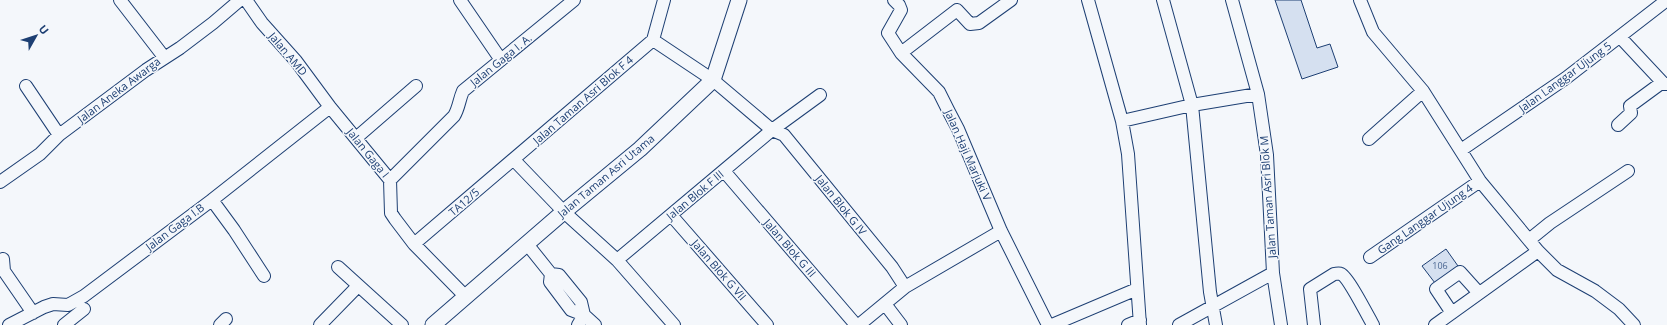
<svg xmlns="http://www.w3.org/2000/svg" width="1667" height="325" font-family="'Open Sans',sans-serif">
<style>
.building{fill:#d5e0f0;stroke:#1d3f73}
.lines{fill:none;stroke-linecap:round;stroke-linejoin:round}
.minor-casing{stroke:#1d3f73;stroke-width:14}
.tertiary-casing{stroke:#1d3f73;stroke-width:17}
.minor{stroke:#f4f7fb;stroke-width:12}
.tertiary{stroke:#f4f7fb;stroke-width:15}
.labels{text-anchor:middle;stroke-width:3;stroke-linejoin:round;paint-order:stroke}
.number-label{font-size:9px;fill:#4b6792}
.street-label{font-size:11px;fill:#1d3f73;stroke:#f4f7fb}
</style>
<rect width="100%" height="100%" fill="#f4f7fb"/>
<path class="building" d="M 1275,0 L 1301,0 L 1317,48 L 1330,44 L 1338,67 L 1302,79 Z
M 1446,249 L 1458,266 L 1435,283 L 1422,266 Z"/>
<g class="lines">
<g class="minor-casing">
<path id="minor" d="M 120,0 L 164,57
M 246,0 L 262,23 L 296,61 L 330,107 L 390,180 L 391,213 L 395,219 L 414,244 L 465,296
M 460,0 L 501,60
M 894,0 L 899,5 L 901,10 L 888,33 L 901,53 L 939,92 L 948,110 L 958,129 L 1001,231 L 1048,325
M 1088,0 L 1122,121 L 1128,154 L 1140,325
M 1163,0 L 1192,105 L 1210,292 L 1216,325
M 1232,0 L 1258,94 L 1267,155 L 1273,273 L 1281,325
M 1360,0 L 1373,32 L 1423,91 L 1480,181 L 1538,251 L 1557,270 L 1595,291 L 1619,309 L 1634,325
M 1620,37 L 1663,83
M 653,40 L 713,80 L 772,130 L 784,135 L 892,267 L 905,287
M 653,40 L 664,0
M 901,53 L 957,10 L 970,24 L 979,23 L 1011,0
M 26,86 L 59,135
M 1122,121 L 1192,105 L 1258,94
M 1618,125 L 1631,113 L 1630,106 L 1660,84 L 1667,84
M 356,138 L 416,86
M 1369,139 L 1423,91
M 1461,150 L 1566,78 L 1667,0
M 514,160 L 564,212 L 617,260 L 674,325
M 724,171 L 856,325
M 390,180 L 454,116 C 459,108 459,100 463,91 L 574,0
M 0,182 L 40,154 L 59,135 L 146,70 L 180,48 L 213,23 L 240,0
M 212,200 L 234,230 L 264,276
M 671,215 L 767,325
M 1529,240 L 1550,223 L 1628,171
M 414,244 L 653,40
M 527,244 L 551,274 L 550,282 L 571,310 L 584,315 L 595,325
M 1370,257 L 1480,181
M 3,259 L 4,271 L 33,313
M 617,260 L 772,130 L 820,95
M 338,267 L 402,325
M 551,274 L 559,275 L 581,302 L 584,315 L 578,325
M 885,304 L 901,325
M 1452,313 L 1436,289 L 1460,272 L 1478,292
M 9,325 L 44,307 L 53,304 L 68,305 L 84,296 L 212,200 L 330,107
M 64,325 L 84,309
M 220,325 L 226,319
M 320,325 L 358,286
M 859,325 L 905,287 L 1001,231
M 1052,325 L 1137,289
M 1128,325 L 1140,320
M 1179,325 L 1273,273
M 1314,325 L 1310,289 L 1334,274 C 1336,274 1339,273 1341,274 C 1348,277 1368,316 1373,325
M 1435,325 L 1538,251"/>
</g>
<g class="tertiary-casing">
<path id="tertiary" d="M 433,325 L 560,215 L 640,149 L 713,80 L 739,0"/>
</g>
<use href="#minor" class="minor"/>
<use href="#tertiary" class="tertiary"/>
</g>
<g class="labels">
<g class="number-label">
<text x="1440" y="269">106</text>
</g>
<g class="street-label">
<text transform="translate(288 54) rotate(50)" y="4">Jalan AMD</text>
<text transform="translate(501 60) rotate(-39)" y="4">Jalan Gaga I. A.</text>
<text transform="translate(1565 77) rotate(-36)" y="4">Jalan Langgar Ujung 5</text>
<text transform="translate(119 90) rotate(-37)" y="4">Jalan Aneka Awarga</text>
<text transform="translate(583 100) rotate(-41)" y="4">Jalan Taman Asri Blok F 4</text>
<text transform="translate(368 153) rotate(51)" y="4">Jalan Gaga I</text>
<text transform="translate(968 155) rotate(66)" y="4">Jalan Haji Marjuki V</text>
<text transform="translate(606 176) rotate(-40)" y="4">Jalan Taman Asri Utama</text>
<text transform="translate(695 195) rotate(-40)" y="4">Jalan Blok F III</text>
<text transform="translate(1268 197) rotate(-94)" y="4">Jalan Taman Asri Blok M</text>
<text transform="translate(464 202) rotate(-41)" y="4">TA12/5</text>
<text transform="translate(841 205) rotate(51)" y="4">Jalan Blok G IV</text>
<text transform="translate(1425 219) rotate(-35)" y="4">Gang Langgar Ujung 4</text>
<text transform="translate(175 227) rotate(-37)" y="4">Jalan Gaga I.B</text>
<text transform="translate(790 248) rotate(49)" y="4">Jalan Blok G III</text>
<text transform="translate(719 270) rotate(49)" y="4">Jalan Blok G VII</text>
</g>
</g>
<g transform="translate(36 36) rotate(51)" stroke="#f4f7fb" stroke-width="3" paint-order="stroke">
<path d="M0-3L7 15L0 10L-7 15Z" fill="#1d3f73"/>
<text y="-6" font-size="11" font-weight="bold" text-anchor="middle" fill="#1d3f73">U</text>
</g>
</svg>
